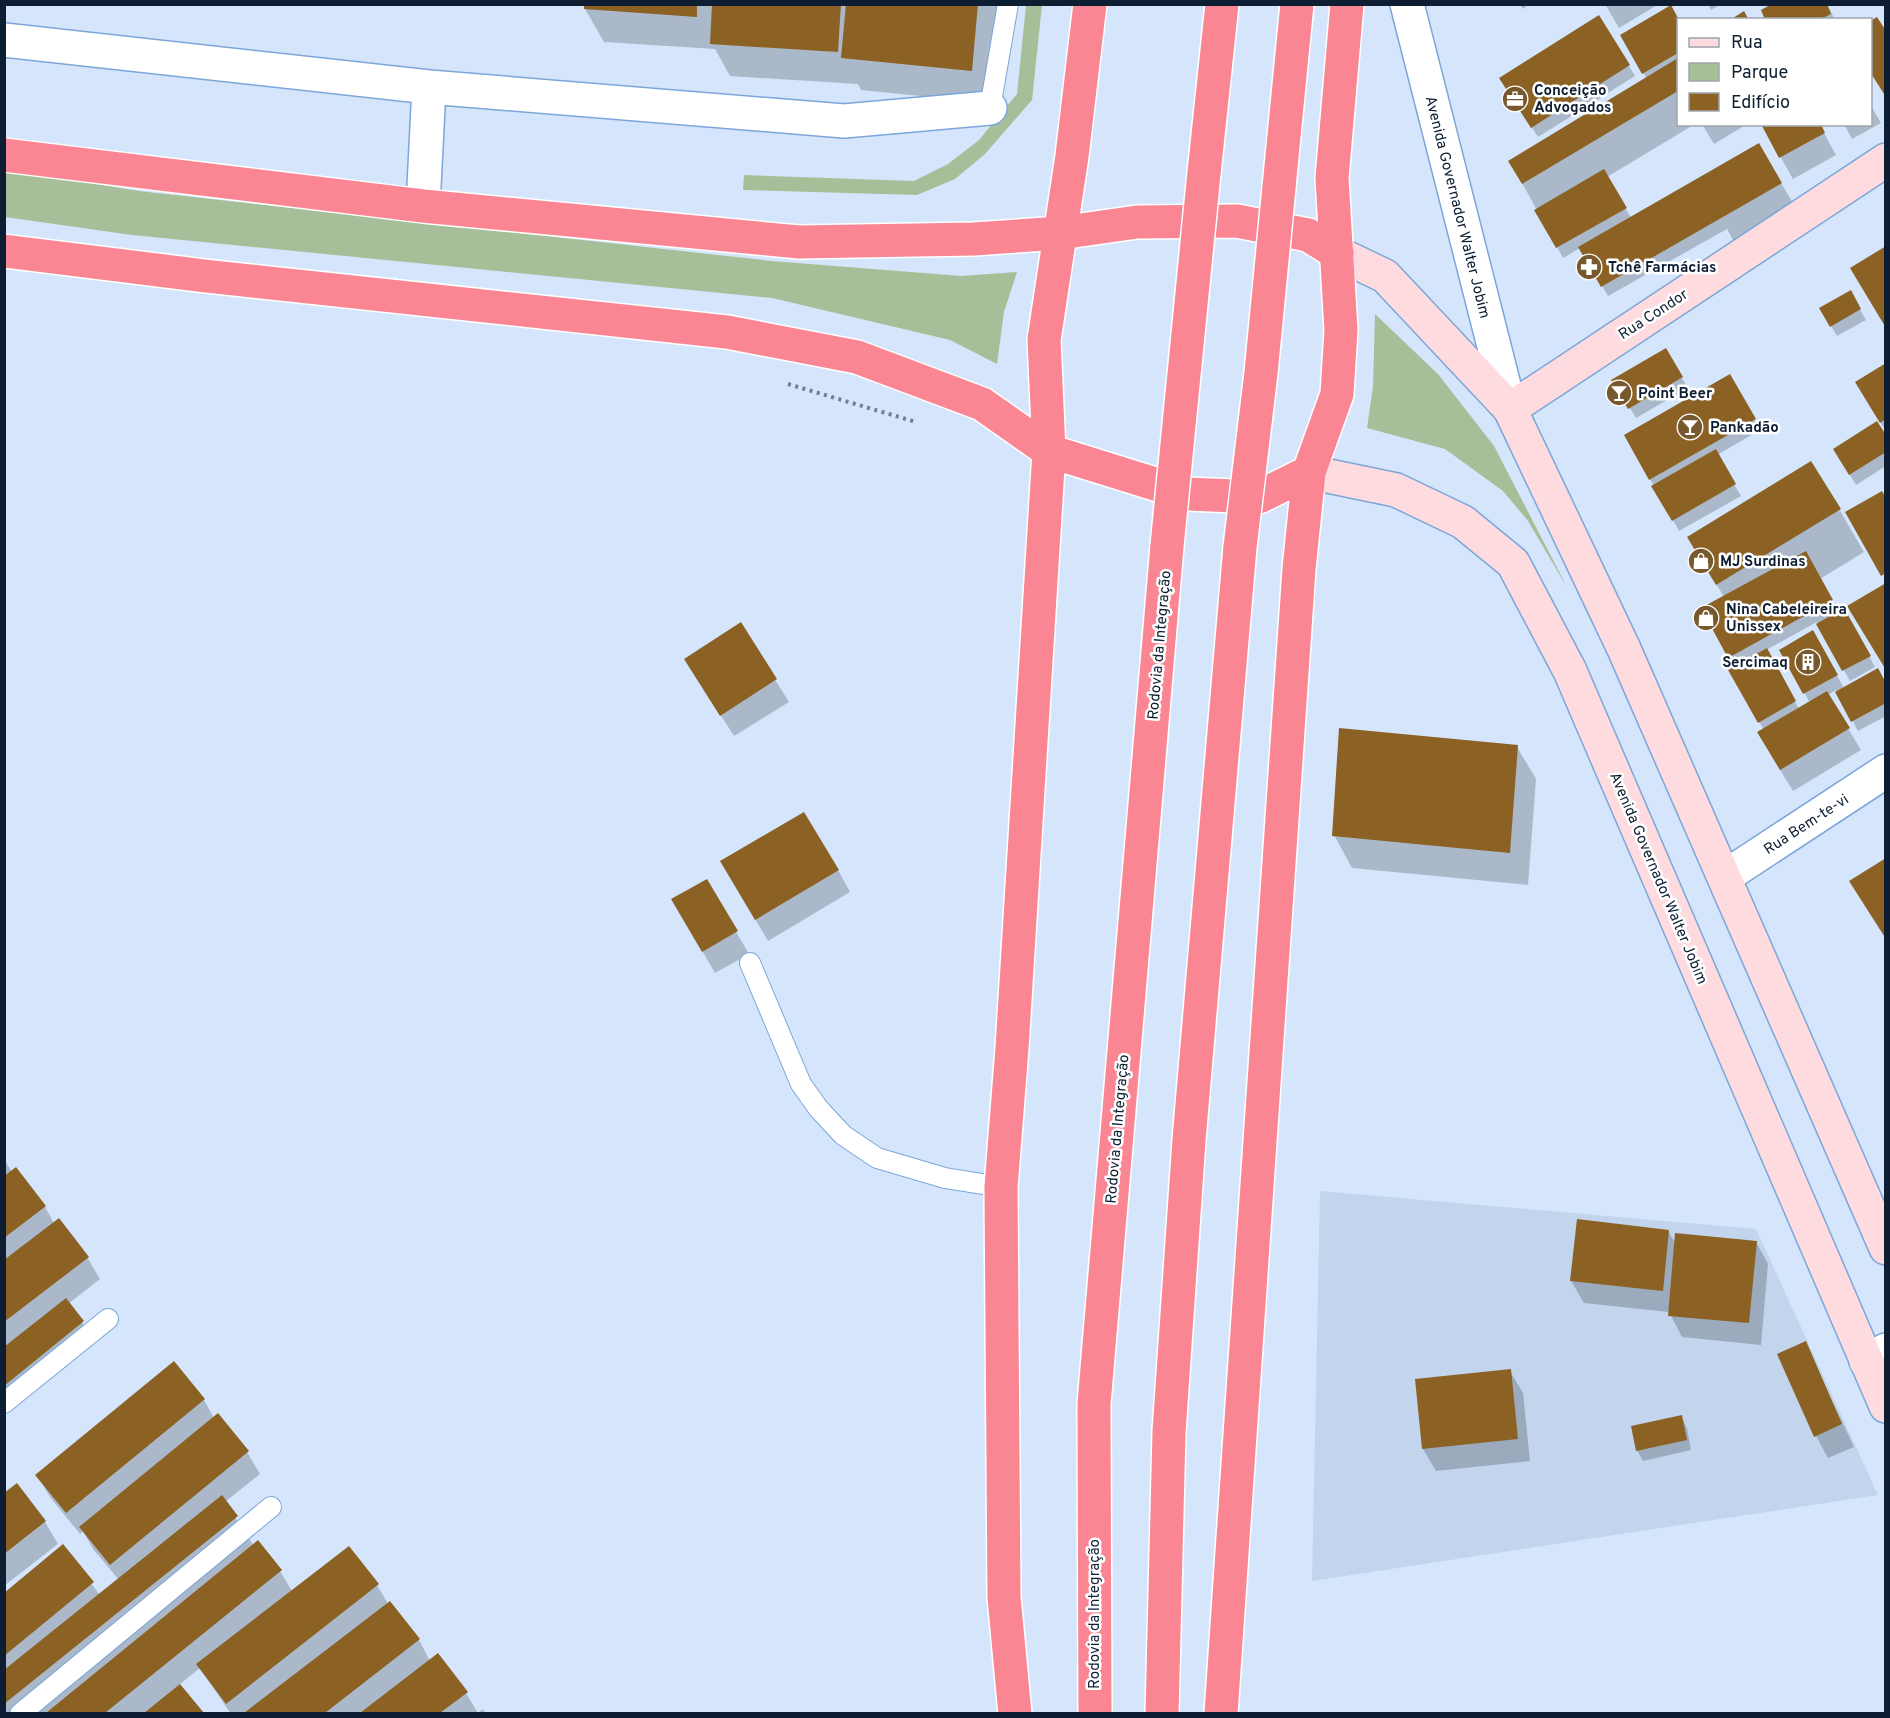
<svg xmlns="http://www.w3.org/2000/svg" width="1890" height="1718" font-family="Overpass,sans-serif">
<style>
.built{fill:#c2d5ed}
.green{fill:#a7bf98}
.shadow{fill:#0003}
.building{fill:#8b6224}
.lines{fill:none;stroke-linecap:round;stroke-linejoin:round}
.lane-casing{stroke:#7ca6d9;stroke-width:22}
.street-casing{stroke:#7ca6d9;stroke-width:36}
.secondary-casing{stroke:#7ca6d9;stroke-width:36}
.highway-casing{stroke:#fff;stroke-width:36}
.path{stroke:#6f7f94;stroke-width:4;stroke-dasharray:3 4.5;stroke-linecap:butt}
.lane{stroke:#fff;stroke-width:20}
.street{stroke:#fff;stroke-width:33}
.secondary{stroke:#fedbdf;stroke-width:33}
.highway{stroke:#fa8693;stroke-width:33}
.highway-bridge-casing{stroke:#fff;stroke-width:36;stroke-linecap:butt}
.highway-bridge{stroke:#fa8693;stroke-width:33}
.labels{text-anchor:middle;stroke-width:5;stroke-linejoin:round;paint-order:stroke}
.poi-label{font-size:15px;font-weight:bold;fill:#0e1e32;stroke:#fff;text-anchor:start}
.street-label{font-size:15px;fill:#0e1e32;stroke:#fff}
</style>
<rect width="100%" height="100%" fill="#d5e6fc"/>
<path class="built" d="M 1320,1191 L 1756,1229 L 1878,1495 L 1312,1581 Z"/>
<path class="green" d="M 1026,5 L 1042,5 L 1032,100 L 985,154 L 955,179 L 917,195 L 743,190 L 744,175 L 914,181 L 948,164 L 979,140 L 1017,94 Z
M 4,169 L 139,191 L 772,261 L 961,276 L 1017,272 L 1004,312 L 997,364 L 950,340 L 772,298 L 132,235 L 5,217 Z
M 1375,314 L 1438,374 L 1494,446 L 1568,589 L 1528,521 L 1503,491 L 1445,449 L 1367,428 L 1373,387 Z"/>
<path class="shadow" d="M 585,4 L 999,4 L 990,103 L 861,90 L 858,84 L 730,76 L 715,49 L 604,42 L 585,9 Z
M 1520,4 L 1529,4 L 1523,9 Z
M 1605,4 L 1659,4 L 1619,28 Z
M 1708,4 L 1721,4 L 1711,10 Z
M 1827,4 L 1835,20 L 1767,20 Z
M 1670,7 L 1678,21 L 1678,124 L 1695,124 L 1607,177 L 1631,218 L 1759,145 L 1794,205 L 1733,240 L 1727,229 L 1608,296 L 1580,248 L 1563,258 L 1510,161 L 1647,79 L 1622,36 Z
M 1599,17 L 1635,76 L 1538,137 L 1507,89 Z
M 1870,104 L 1881,123 L 1852,139 L 1844,124 L 1870,124 Z
M 1702,124 L 1743,124 L 1744,126 L 1714,144 Z
M 1762,124 L 1819,124 L 1836,155 L 1793,179 Z
M 1850,292 L 1866,320 L 1837,336 L 1821,309 Z
M 1665,350 L 1688,388 L 1636,418 L 1613,380 Z
M 1886,365 L 1886,431 L 1869,405 Z
M 1729,376 L 1760,430 L 1717,455 L 1741,496 L 1679,531 L 1626,436 Z
M 1886,437 L 1886,466 L 1856,485 L 1841,460 Z
M 1839,509 L 1864,552 L 1820,579 L 1838,613 L 1844,610 L 1875,667 L 1850,681 L 1817,622 L 1766,650 L 1799,709 L 1810,703 L 1781,650 L 1812,632 L 1844,688 L 1886,686 L 1886,716 L 1858,731 L 1836,690 L 1828,695 L 1861,750 L 1793,791 L 1771,755 L 1764,730 L 1730,671 L 1735,668 L 1703,609 L 1724,597 L 1689,538 Z
M 740,624 L 789,702 L 734,736 L 699,681 Z
M 1517,747 L 1536,779 L 1528,885 L 1352,868 L 1334,835 Z
M 722,862 L 838,870 L 850,892 L 768,941 Z
M 706,881 L 749,954 L 715,973 L 673,900 Z
M 4,1159 L 12,1172 L 45,1207 L 54,1223 L 87,1257 L 100,1279 L 68,1304 L 89,1332 L 4,1401 Z
M 1668,1231 L 1675,1243 L 1756,1242 L 1768,1264 L 1761,1345 L 1682,1337 L 1669,1312 L 1584,1303 L 1571,1281 Z
M 1805,1343 L 1854,1447 L 1828,1458 L 1816,1436 Z
M 174,1363 L 204,1400 L 214,1418 L 217,1415 L 247,1452 L 260,1474 L 225,1502 L 254,1546 L 280,1571 L 292,1591 L 377,1585 L 388,1604 L 390,1603 L 419,1640 L 430,1661 L 466,1693 L 478,1713 L 483,1709 L 486,1714 L 231,1714 L 200,1668 L 179,1685 L 202,1714 L 4,1714 L 4,1594 L 63,1547 L 100,1595 L 119,1580 L 93,1549 L 83,1531 L 80,1534 L 50,1497 L 37,1475 Z
M 1510,1371 L 1523,1393 L 1530,1461 L 1436,1471 L 1423,1449 Z
M 1681,1417 L 1687,1428 L 1691,1450 L 1643,1461 L 1637,1450 Z
M 16,1485 L 45,1522 L 58,1544 L 4,1586 L 4,1494 Z"/>
<path class="building" d="M 584,4 L 697,4 L 697,17 L 584,9 Z
M 712,4 L 841,4 L 838,52 L 710,44 Z
M 846,4 L 978,4 L 972,71 L 841,58 Z
M 1772,4 L 1827,4 L 1831,14 L 1819,20 L 1765,20 L 1761,10 Z
M 1671,5 L 1678,18 L 1678,53 L 1642,74 L 1620,35 Z
M 1744,11 L 1749,20 L 1730,20 Z
M 1599,15 L 1630,65 L 1531,128 L 1499,78 Z
M 1877,17 L 1886,31 L 1886,97 L 1870,72 L 1870,21 Z
M 1678,58 L 1678,91 L 1522,184 L 1508,161 Z
M 1761,124 L 1821,124 L 1825,133 L 1779,158 Z
M 1759,143 L 1782,183 L 1601,287 L 1578,247 Z
M 1604,169 L 1627,208 L 1556,248 L 1534,210 Z
M 1886,246 L 1886,328 L 1850,268 Z
M 1851,290 L 1861,309 L 1830,327 L 1819,308 Z
M 1666,348 L 1683,377 L 1628,409 L 1611,380 Z
M 1886,363 L 1886,419 L 1880,423 L 1855,382 Z
M 1730,374 L 1756,419 L 1649,480 L 1624,435 Z
M 1877,421 L 1886,435 L 1886,452 L 1849,475 L 1833,449 Z
M 1716,449 L 1736,484 L 1672,521 L 1651,486 Z
M 1811,461 L 1841,509 L 1716,585 L 1687,537 Z
M 1882,491 L 1886,498 L 1886,573 L 1881,576 L 1845,512 Z
M 1806,551 L 1833,600 L 1728,658 L 1701,608 Z
M 1886,583 L 1886,670 L 1847,606 Z
M 1844,608 L 1871,656 L 1842,671 L 1816,624 Z
M 741,622 L 777,679 L 720,716 L 684,659 Z
M 1813,630 L 1838,675 L 1803,694 L 1779,650 Z
M 1767,648 L 1796,701 L 1758,723 L 1728,670 Z
M 1878,668 L 1886,683 L 1886,703 L 1851,722 L 1835,692 Z
M 1827,691 L 1850,728 L 1780,770 L 1757,732 Z
M 1339,728 L 1518,745 L 1510,853 L 1332,836 Z
M 804,812 L 839,870 L 755,920 L 720,861 Z
M 1886,858 L 1886,939 L 1849,881 Z
M 707,879 L 738,931 L 702,952 L 671,899 Z
M 16,1167 L 46,1206 L 4,1238 L 4,1176 Z
M 59,1218 L 89,1257 L 4,1322 L 4,1260 Z
M 1577,1219 L 1669,1230 L 1663,1291 L 1570,1281 Z
M 1675,1233 L 1757,1241 L 1749,1323 L 1668,1316 Z
M 66,1298 L 84,1321 L 4,1386 L 4,1347 Z
M 1806,1341 L 1842,1424 L 1814,1437 L 1777,1354 Z
M 174,1361 L 205,1399 L 66,1513 L 35,1475 Z
M 1511,1369 L 1518,1439 L 1422,1449 L 1415,1379 Z
M 218,1413 L 249,1451 L 110,1565 L 79,1527 Z
M 1682,1415 L 1687,1440 L 1636,1451 L 1631,1426 Z
M 17,1483 L 46,1521 L 4,1554 L 4,1493 Z
M 222,1495 L 238,1516 L 4,1704 L 4,1670 Z
M 258,1540 L 282,1570 L 105,1713 L 46,1713 Z
M 63,1544 L 94,1582 L 4,1656 L 4,1593 Z
M 349,1546 L 379,1584 L 226,1704 L 196,1664 Z
M 390,1601 L 420,1639 L 325,1713 L 244,1713 Z
M 438,1653 L 468,1692 L 440,1713 L 360,1713 Z
M 180,1684 L 204,1713 L 144,1713 Z"/>
<g class="lines">
<g class="lane-casing">
<path id="lane" d="M 990,108 L 1008,4
M 750,963 L 801,1084 L 818,1108 L 843,1135 L 877,1158 L 945,1178 L 1001,1187
M 4,1403 L 108,1319
M 20,1714 L 271,1507"/>
</g>
<g class="street-casing">
<path id="street" d="M 1407,4 L 1510,409
M 4,40 L 429,87 L 844,121 L 990,108
M 423,206 L 429,87
M 1726,876 L 1886,771
M 1866,1361 L 1886,1350"/>
</g>
<g class="secondary-casing">
<path id="secondary" d="M 1337,253 L 1385,276 L 1510,409 L 1624,649 L 1886,1248
M 1510,409 L 1886,160
M 1309,472 L 1396,490 L 1463,522 L 1513,563 L 1570,671 L 1886,1406"/>
</g>
<g class="highway-casing">
<path id="highway" d="M 4,155 L 423,206 L 799,242 L 974,239 L 1060,233 L 1137,222 L 1237,221 L 1308,235 L 1337,253
M 1204,173 L 1222,4
M 1279,187 L 1297,4
M 4,251 L 205,276 L 727,332 L 857,357 L 982,404 L 1049,451 L 1187,494 L 1259,497 L 1309,472
M 1015,1714 L 1004,1597 L 1001,1187 L 1012,1048 L 1049,451 L 1044,340 L 1072,156 L 1090,4
M 1095,1714 L 1094,1404 L 1167,546
M 1162,1714 L 1169,1432 L 1189,1140 L 1240,547
M 1221,1714 L 1299,569 L 1309,472 L 1337,394 L 1341,330 L 1332,178 L 1347,4"/>
</g>
<path class="path" d="M 788,384 L 916,422"/>
<use href="#lane" class="lane"/>
<use href="#street" class="street"/>
<use href="#secondary" class="secondary"/>
<use href="#highway" class="highway"/>
<g class="highway-bridge-casing">
<path id="highway-bridge" d="M 1167,546 L 1204,173
M 1240,547 L 1261,373 L 1279,187"/>
</g>
<use href="#highway-bridge" class="highway-bridge"/>
</g>
<defs>
<g id="office-disc" transform="scale(1.35)"><circle r="9.5" fill="#78592e" stroke="#fff"/><path d="M-6-3h4V-5.5h4V-3h4V5H-6ZM-1-4.5V-3h2v-1.5ZM-6 0V1H6V0Z" fill="#fff"/></g>
<g id="pharmacy-disc" transform="scale(1.35)"><circle r="9.5" fill="#78592e" stroke="#fff"/><path d="M-2-6h4v4h4v4h-4v4h-4v-4h-4v-4h4Z" fill="#fff"/></g>
<g id="bar-disc" transform="scale(1.35)"><circle r="9.5" fill="#78592e" stroke="#fff"/><path d="M-6-5H6L.8 .8V4.5H3.5V6h-7V4.5H-.8V.8Z" fill="#fff"/></g>
<g id="shop-disc" transform="scale(1.35)"><circle r="9.5" fill="#78592e" stroke="#fff"/><path d="M-5-2.5h2.3a2.7 3.5 0 0 1 5.4 0H5L5.5 6h-11ZM-1.5-2.5h3a1.5 2.3 0 0 0-3 0Z" fill="#fff"/></g>
<g id="building-disc" transform="scale(1.35)"><circle r="9.5" fill="#78592e" stroke="#fff"/><path d="M-4-6H4V6H1V3H-1V6H-4ZM-2.5-4.3h1.7v1.8h-1.7ZM.8-4.3h1.7v1.8H.8ZM-2.5-1h1.7V.8h-1.7ZM.8-1h1.7V.8H.8Z" fill="#fff"/></g>
</defs>
<g fill-rule="evenodd">
<use href="#office-disc" x="1515" y="99"/>
<use href="#pharmacy-disc" x="1589" y="267"/>
<use href="#bar-disc" x="1619" y="393"/>
<use href="#bar-disc" x="1690" y="427"/>
<use href="#shop-disc" x="1701" y="561"/>
<use href="#shop-disc" x="1706" y="618"/>
<use href="#building-disc" x="1808" y="662"/>
</g>
<g class="labels">
<g class="poi-label">
<text x="1534" y="95">Conceição<tspan x="1534" dy="17">Advogados</tspan></text>
<text x="1608" y="272">Tchê Farmácias</text>
<text x="1638" y="398">Point Beer</text>
<text x="1710" y="432">Pankadão</text>
<text x="1720" y="566">MJ Surdinas</text>
<text x="1726" y="614">Nina Cabeleireira<tspan x="1726" dy="17">Unissex</tspan></text>
<text x="1788" y="667" text-anchor="end">Sercimaq</text>
</g>
<g class="street-label">
<text transform="translate(1458 207) rotate(76)" y="5">Avenida Governador Walter Jobim</text>
<text transform="translate(1653 314) rotate(-33)" y="5">Rua Condor</text>
<text transform="translate(1159 645) rotate(-85)" y="5">Rodovia da Integração</text>
<text transform="translate(1806 824) rotate(-33)" y="5">Rua Bem-te-vi</text>
<text transform="translate(1659 878) rotate(67)" y="5">Avenida Governador Walter Jobim</text>
<text transform="translate(1117 1129) rotate(-85)" y="5">Rodovia da Integração</text>
<text transform="translate(1094 1614) rotate(-90)" y="5">Rodovia da Integração</text>
</g>
</g>
<rect width="1890" height="1718" fill="none" stroke="#0e1e32" stroke-width="12"/>
<rect x="1677" y="18" width="195" height="108" fill="#ffffff" stroke="#9fa5ad" stroke-width="1.5"/>
<rect x="1689" y="38" width="30" height="9" fill="#fedbdf" stroke="#9fa5ad" stroke-width="1.5"/>
<text x="1731" y="48" font-size="18" fill="#0e1e32">Rua</text>
<rect x="1689" y="63" width="30" height="18" fill="#a7bf98" stroke="#9fa5ad" stroke-width="1.5"/>
<text x="1731" y="78" font-size="18" fill="#0e1e32">Parque</text>
<rect x="1689" y="93" width="30" height="18" fill="#8b6224" stroke="#9fa5ad" stroke-width="1.5"/>
<text x="1731" y="108" font-size="18" fill="#0e1e32">Edifício</text>
</svg>
